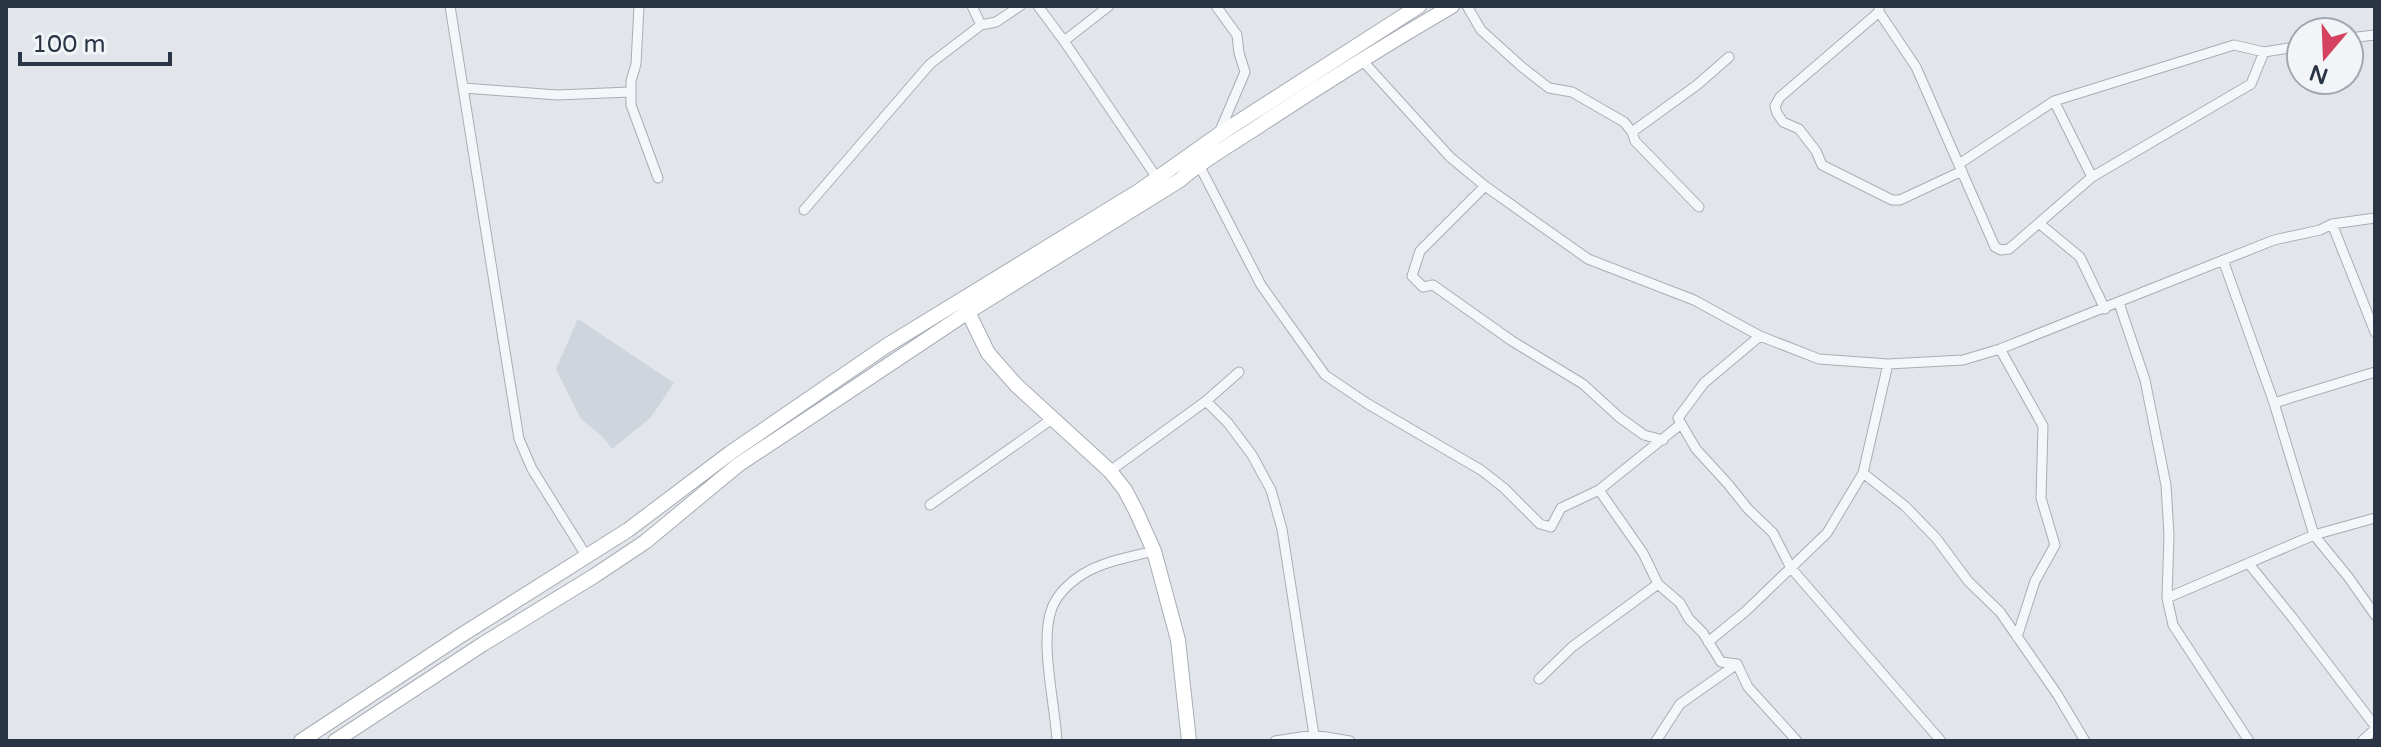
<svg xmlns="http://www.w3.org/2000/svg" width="2381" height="747" font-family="'Varela Round',sans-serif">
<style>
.built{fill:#cfd5dd}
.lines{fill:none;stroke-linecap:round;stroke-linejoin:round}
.street-casing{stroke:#a7adb6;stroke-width:11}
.secondary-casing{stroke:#a7adb6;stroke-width:16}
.street{stroke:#f5f6f9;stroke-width:9}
.secondary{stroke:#fff;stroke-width:14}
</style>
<rect width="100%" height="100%" fill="#e2e6eb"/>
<path class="built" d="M 578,319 L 674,383 L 650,418 L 612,449 L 603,437 L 581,419 L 556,369 Z"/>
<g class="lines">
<g class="street-casing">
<path id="street" d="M 450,6 L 519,439 L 532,469 L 587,557
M 639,6 L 636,64 L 631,81 L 631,105 L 658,178
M 972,6 L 981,25 L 996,22 L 1020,6
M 1038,6 L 1064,41 L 1157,178
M 1216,6 L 1237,35 L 1239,53 L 1245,72 L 1219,133
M 1467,6 L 1481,30 L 1522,67 L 1549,88 L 1572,92 L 1624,122 L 1632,132 L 1697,85 L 1729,57
M 1879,6 L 1879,12 L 1916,67 L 1995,247 L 2001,250 L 2009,249 L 2092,177 L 2251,84 L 2264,52
M 1879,12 L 1780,97 L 1775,106 L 1777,113 L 1783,122 L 1799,129 L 1816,151 L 1822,165 L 1892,200 L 1900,200 L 1962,171
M 2349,38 L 2375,35
M 1064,41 L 1109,6
M 1361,59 L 1450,157 L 1485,186 L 1588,259 L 1694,300 L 1760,336 L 1819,359 L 1888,364 L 1963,360 L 2000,349 L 2274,240 L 2320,230 L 2332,224 L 2375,218
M 464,88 L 557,95 L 630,92
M 2054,101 L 2234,45 L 2264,52 L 2301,46
M 1632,132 L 1635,141 L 1699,207
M 1198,163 L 1261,285 L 1325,375 L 1368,404 L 1481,470 L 1504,488 L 1540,524 L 1551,527 L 1561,508 L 1599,490 L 1681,424 L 1678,418 L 1704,383 L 1760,336
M 1959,164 L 2054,101 L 2092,177
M 1485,186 L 1420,251 L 1412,276 L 1423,287 L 1433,285 L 1512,341 L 1583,384 L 1619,417 L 1644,435 L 1663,440
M 804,210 L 930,64 L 981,25
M 2040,224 L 2080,257 L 2105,309
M 2332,224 L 2375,332
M 2223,260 L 2274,403 L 2314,535 L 2349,578 L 2375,615
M 2119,303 L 2145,380 L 2166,485 L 2169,535 L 2167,598 L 2173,625 L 2249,741
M 2000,349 L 2043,426 L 2041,498 L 2055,545 L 2035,581 L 2017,637
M 1206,401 L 1228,423 L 1252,455 L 1271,490 L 1282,529 L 1314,735
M 2274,403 L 2375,372
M 1679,420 L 1696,449 L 1728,484 L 1748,509 L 1773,533 L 1791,568 L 1941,741
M 1110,471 L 1206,401 L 1239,372
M 1863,473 L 1905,506 L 1936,538 L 1968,581 L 2000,612 L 2057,694 L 2085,741
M 1599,490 L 1643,553 L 1658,584 L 1680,603 L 1689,619 L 1703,633 L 1721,662 L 1737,664 L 1748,687 L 1797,741
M 930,505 L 1052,419
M 2249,564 L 2292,617 L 2375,726
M 2167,598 L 2314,535 L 2375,518
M 1708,642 L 1746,611 L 1827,533 L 1863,473 L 1888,364
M 1539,679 L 1572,647 L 1658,584
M 1057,741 C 1055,704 1040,644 1051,611 C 1056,594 1069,583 1083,574 C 1104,561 1130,557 1154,551
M 1275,741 L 1314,735 L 1350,741
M 1656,741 L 1680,704 L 1737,664
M 2362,741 L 2375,729"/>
</g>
<g class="secondary-casing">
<path id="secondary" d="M 968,312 L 988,353 L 1016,385 L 1110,471 L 1125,490 L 1136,511 L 1154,551 L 1178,640 L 1189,741
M 301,741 L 460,636 L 628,530 L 730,453 L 886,346 L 1139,191 L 1218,135 L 1419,6
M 335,741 L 483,644 L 594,576 L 645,542 L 738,465 L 968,312 L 1180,180 C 1205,158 1234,143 1262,124 C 1324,83 1387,44 1452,6"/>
</g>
<use href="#street" class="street"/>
<use href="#secondary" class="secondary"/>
</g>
<rect width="2381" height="747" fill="none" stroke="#293444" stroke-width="16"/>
<g transform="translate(2325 56) rotate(199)"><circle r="38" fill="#f1f5f8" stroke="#a1a8b0" stroke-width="2"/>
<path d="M0-6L14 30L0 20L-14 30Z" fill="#d54260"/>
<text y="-12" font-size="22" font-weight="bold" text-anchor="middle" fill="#293444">N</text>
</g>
<path d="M20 52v12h150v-12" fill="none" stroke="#293444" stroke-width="4"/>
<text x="32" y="52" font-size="24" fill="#293444" stroke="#f1f5f8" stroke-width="6" paint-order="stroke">100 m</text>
</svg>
